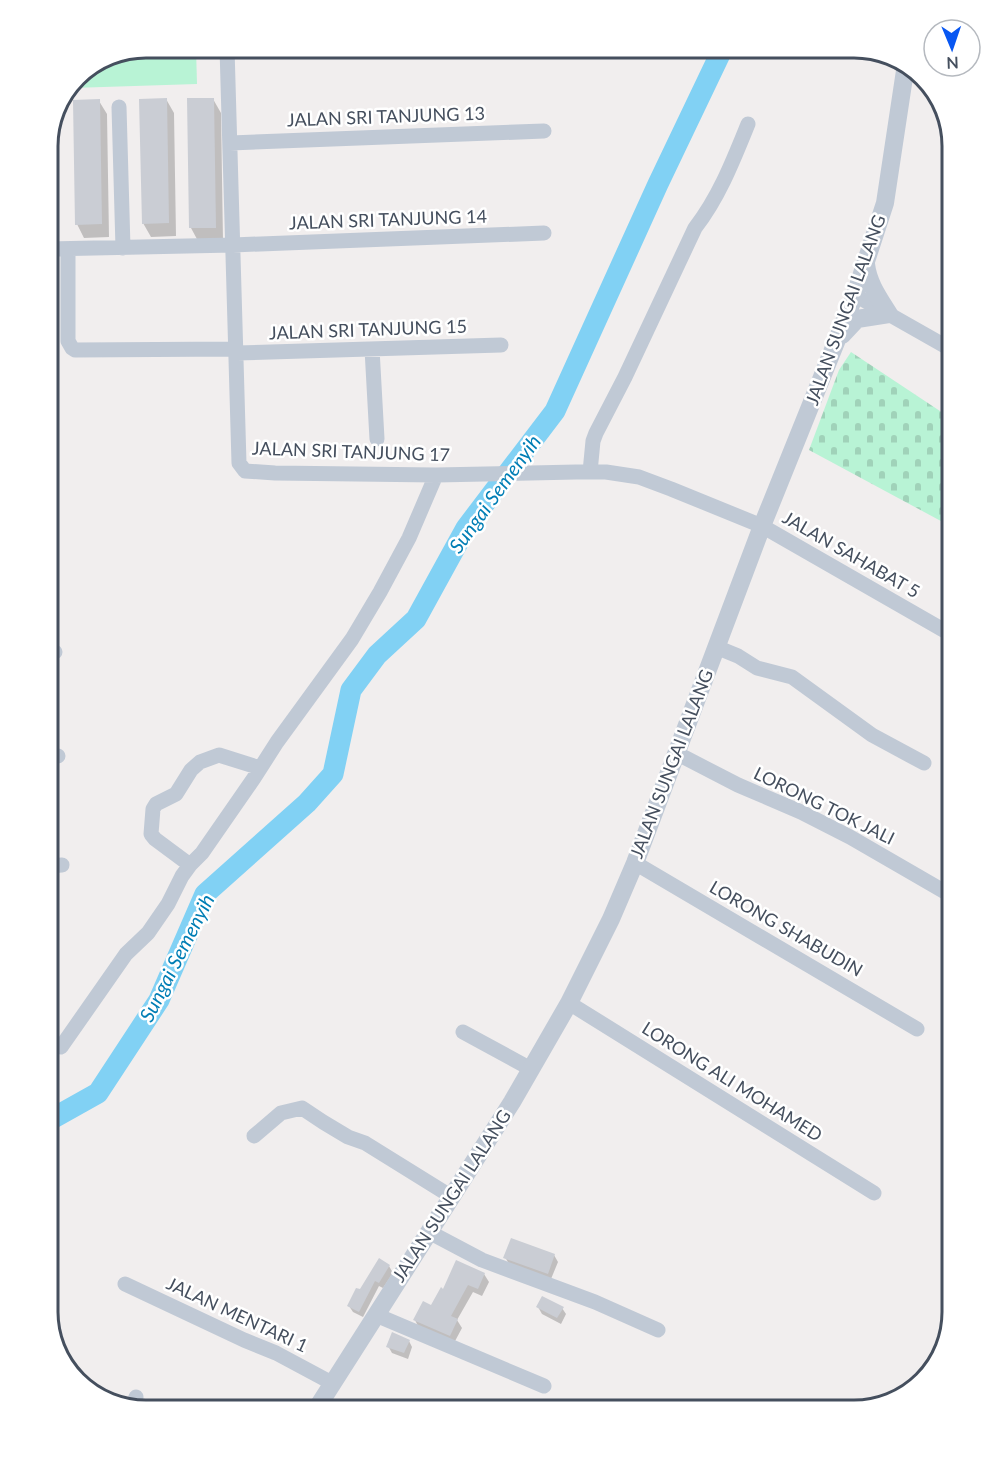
<svg xmlns="http://www.w3.org/2000/svg" width="1000" height="1459" font-family="Lato,sans-serif">
<style>
.cemetery{fill:url(#cemetery-stones)}
.green{fill:#b8f3d5}
.shadow{fill:#0003}
.lines{fill:none;stroke-linecap:round;stroke-linejoin:round}
.river{stroke:#81d1f4;stroke-width:21}
.building{fill:#cacdd4}
.minor{stroke:#c0c9d5;stroke-width:15}
.tertiary{stroke:#c0c9d5;stroke-width:18}
.labels{text-anchor:middle;stroke-width:5;stroke-linejoin:round;paint-order:stroke}
.street-label{font-size:18px;fill:#454f5e;stroke:#fff}
.water-label{font-size:20px;font-style:italic;fill:#007eb5;stroke:#fff}
.rim{fill:none;stroke:#454f5e;stroke-width:3}
</style>
<defs>
<pattern id="cemetery-stones" width="16" height="16" patternUnits="userSpaceOnUse" patternTransform="scale(1.5)"><rect width="16" height="16" fill="#b8f3d5"/><path d="M2 7V4a2 2 0 0 1 4 0v3zM10 15v-3a2 2 0 0 1 4 0v3z" fill="#a0d2b9"/></pattern>
</defs>
<rect width="100%" height="100%" fill="#f1eeee"/>
<path class="cemetery" d="M 851,352 L 952,419 L 952,527 L 809,450 L 839,370 Z"/>
<path class="green" d="M 147,48 L 196,48 L 197,84 L 72,88 L 77,77 Z"/>
<path class="shadow" d="M 166,99 L 174,113 L 176,236 L 151,237 L 143,223 Z
M 213,99 L 221,113 L 223,241 L 198,241 L 191,228 L 188,100 Z
M 99,101 L 107,114 L 109,237 L 84,238 L 77,224 Z
M 554,1255 L 558,1262 L 551,1279 L 509,1264 L 505,1257 Z
M 380,1260 L 389,1266 L 393,1273 L 383,1288 L 379,1286 L 363,1317 L 353,1312 L 349,1306 L 360,1291 Z
M 484,1274 L 489,1282 L 482,1296 L 473,1292 L 457,1320 L 462,1328 L 454,1343 L 419,1328 L 415,1320 L 431,1307 L 444,1291 Z
M 538,1307 L 562,1308 L 566,1314 L 561,1324 L 542,1314 Z
M 409,1341 L 412,1347 L 408,1359 L 392,1353 L 388,1346 Z"/>
<g class="lines">
<path class="river" d="M 48,1121 L 98,1093 L 159,1000 L 205,894 L 307,803 L 333,774 L 351,690 L 377,655 L 416,619 L 466,528 L 555,411 L 658,184 L 723,48"/>
</g>
<path class="building" d="M 167,98 L 169,223 L 142,224 L 139,99 Z
M 187,98 L 214,98 L 216,228 L 189,228 Z
M 100,99 L 102,224 L 75,225 L 73,100 Z
M 511,1238 L 555,1254 L 548,1274 L 503,1258 Z
M 379,1258 L 390,1265 L 379,1283 L 375,1281 L 359,1312 L 347,1306 L 356,1288 L 360,1289 Z
M 456,1260 L 485,1273 L 478,1289 L 468,1285 L 451,1316 L 458,1319 L 450,1336 L 413,1320 L 423,1301 L 431,1305 L 441,1287 L 443,1289 Z
M 542,1296 L 564,1307 L 557,1318 L 536,1307 Z
M 392,1332 L 410,1340 L 404,1353 L 386,1347 Z"/>
<g class="lines">
<path class="minor" d="M 227,48 L 239,463 L 245,471 L 275,473 L 436,475 L 576,472 L 606,472 L 639,477 L 671,489 L 762,526 L 952,635
M 119,107 L 123,248
M 230,143 L 544,131
M 48,249 L 233,245 L 544,233
M 68,249 L 68,341 L 72,348 L 75,350 L 236,349
M 855,295 L 952,350
M 372,349 L 377,439
M 237,353 L 501,345
M 590,472 L 593,441 L 596,433 L 625,377 L 695,228 C 719,197 733,161 748,124
M 48,547 L 51,546
M 716,647 L 738,656 L 757,668 L 792,677 L 872,735 L 924,763
M 48,652 L 55,652
M 676,753 L 738,785 L 801,812 L 850,837 L 952,896
M 48,756 L 58,756
M 635,863 L 917,1029
M 190,865 L 155,839 L 151,834 L 153,809 L 156,804 L 176,794 L 191,770 L 200,762 L 219,755 L 260,768
M 48,866 L 62,865
M 569,1003 L 874,1193
M 463,1032 L 531,1069
M 61,1047 L 126,954 L 148,933 L 168,904 L 182,876 L 190,865 L 202,853 L 254,778 L 277,742 L 352,639 L 380,592 L 409,538 L 436,475
M 254,1136 L 281,1113 L 302,1108 L 323,1122 L 348,1137 L 365,1143 L 452,1197
M 429,1232 L 482,1260 L 595,1302 L 658,1330
M 125,1284 L 244,1340 L 276,1353 L 332,1383
M 376,1315 L 544,1386
M 133,1408 L 136,1397"/>
<path class="tertiary" d="M 842,335 L 857,319 L 889,314 C 879,298 868,283 866,264
M 315,1411 L 512,1102 L 569,1003 L 611,919 L 635,863 L 762,526 L 855,295 L 885,203 L 906,64"/>
</g>
<g class="labels">
<g class="street-label">
<text transform="translate(386 117) rotate(-2)" y="6">JALAN SRI TANJUNG 13</text>
<text transform="translate(388 220) rotate(-2)" y="6">JALAN SRI TANJUNG 14</text>
<text transform="translate(846 310) rotate(-70)" y="6">JALAN SUNGAI LALANG</text>
<text transform="translate(368 330) rotate(-2)" y="6">JALAN SRI TANJUNG 15</text>
<text transform="translate(351 452) rotate(2)" y="6">JALAN SRI TANJUNG 17</text>
<text transform="translate(851 555) rotate(30)" y="6">JALAN SAHABAT 5</text>
<text transform="translate(672 764) rotate(-69)" y="6">JALAN SUNGAI LALANG</text>
<text transform="translate(824 806) rotate(26)" y="6">LORONG TOK JALI</text>
<text transform="translate(786 929) rotate(30)" y="6">LORONG SHABUDIN</text>
<text transform="translate(732 1082) rotate(32)" y="6">LORONG ALI MOHAMED</text>
<text transform="translate(452 1196) rotate(-57)" y="6">JALAN SUNGAI LALANG</text>
<text transform="translate(237 1315) rotate(25)" y="6">JALAN MENTARI 1</text>
</g>
<g class="water-label">
<text transform="translate(495 494) rotate(-54)" y="7">Sungai Semenyih</text>
<text transform="translate(177 958) rotate(-63)" y="7">Sungai Semenyih</text>
</g>
</g>
<path d="M0 0H1000V1459H0ZM146 58H854A88 88 0 0 1 942 146V1312A88 88 0 0 1 854 1400H146A88 88 0 0 1 58 1312V146A88 88 0 0 1 146 58Z" fill="#fff" fill-rule="evenodd"/>
<path class="rim" d="M146 58H854A88 88 0 0 1 942 146V1312A88 88 0 0 1 854 1400H146A88 88 0 0 1 58 1312V146A88 88 0 0 1 146 58Z"/>
<g transform="translate(952 48) rotate(178)"><circle r="28" fill="#ffffff" stroke="#b5b9bf" stroke-width="1.5"/>
<path d="M0-4.5L10 22L0 15L-10 22Z" fill="#0857f2"/>
<text y="-9" font-size="16" font-weight="bold" text-anchor="middle" fill="#454f5e">N</text>
</g>
</svg>
